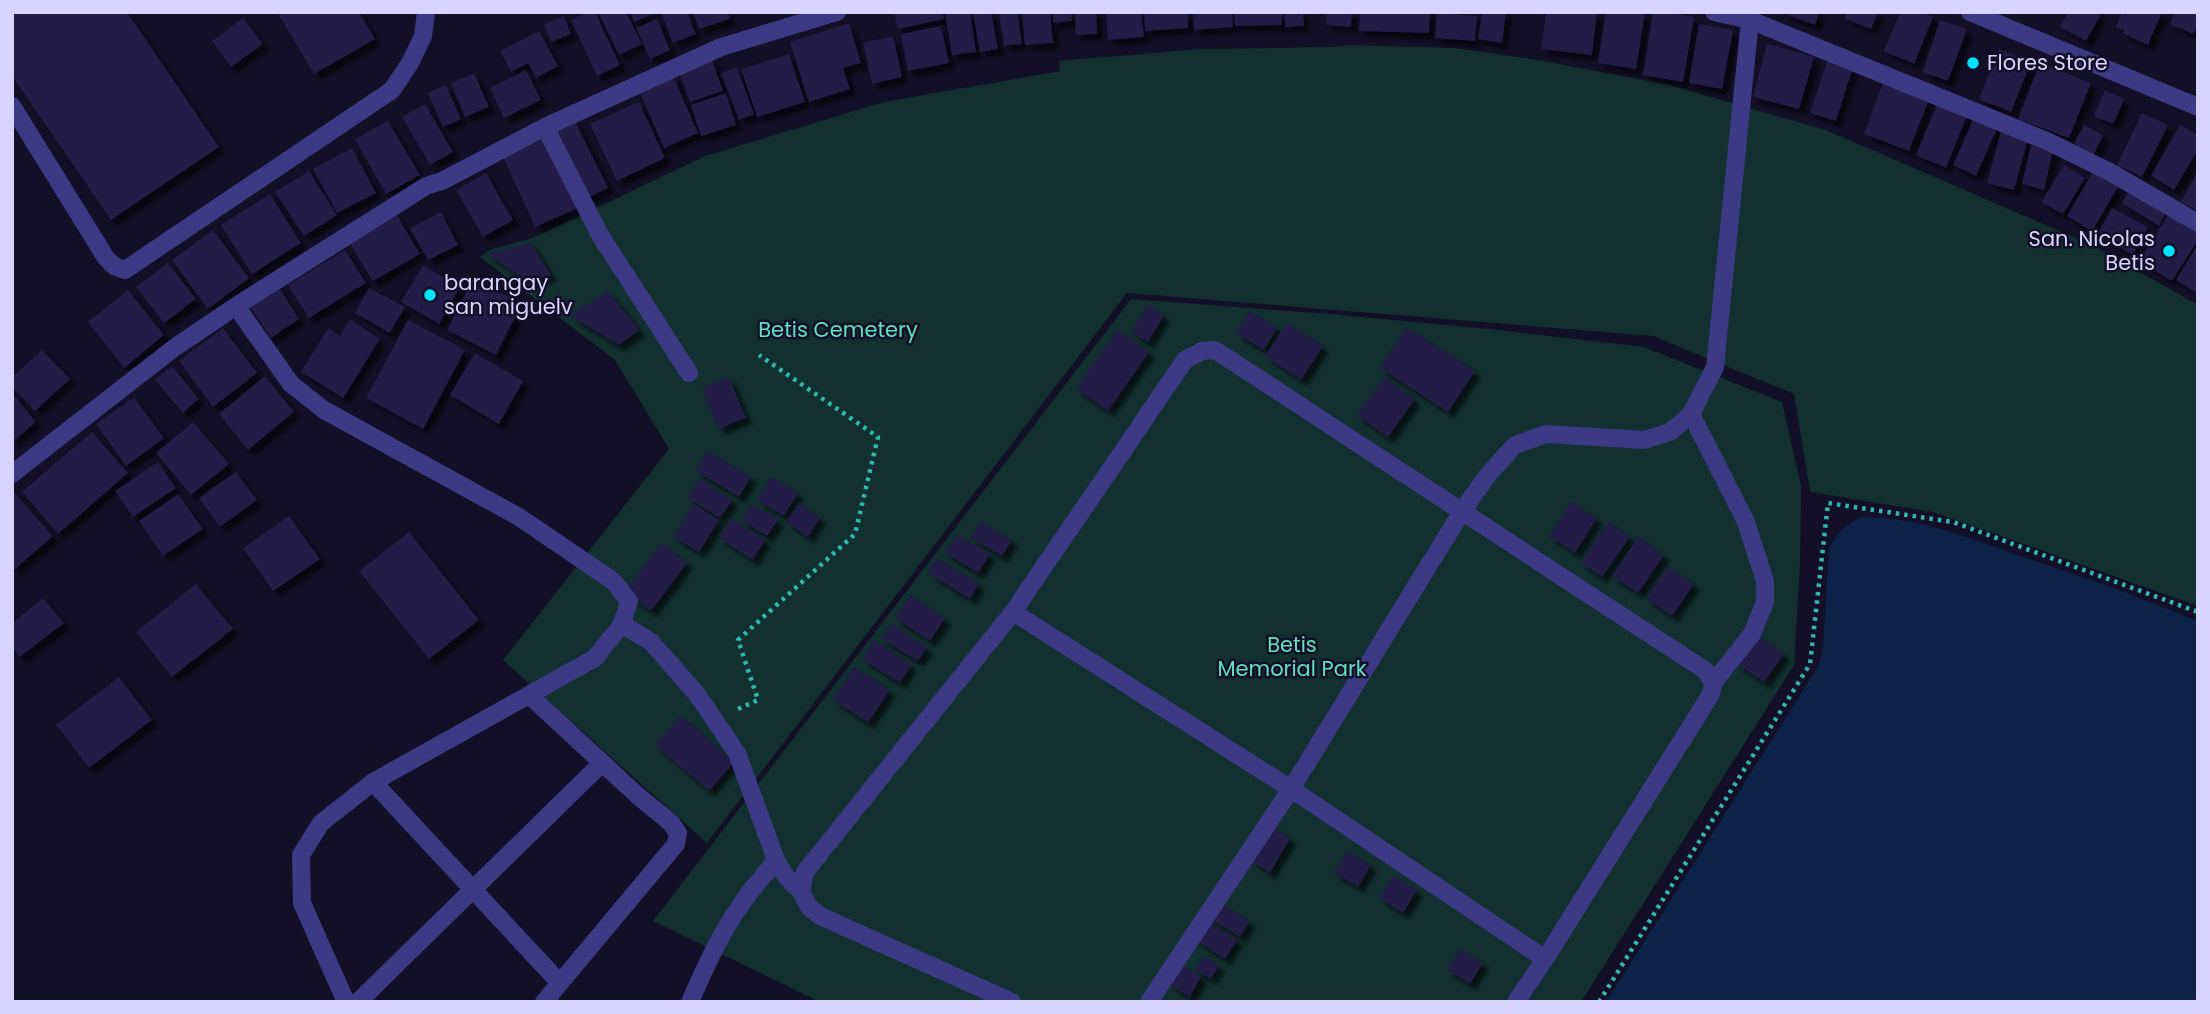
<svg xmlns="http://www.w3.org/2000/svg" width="2210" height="1014" font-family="Poppins,sans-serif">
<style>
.green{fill:#12302f}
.water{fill:#0c2248}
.building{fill:#241b47;filter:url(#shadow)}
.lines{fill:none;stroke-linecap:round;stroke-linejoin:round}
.path{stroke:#2fb8b0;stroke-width:4.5;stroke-dasharray:3.5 5;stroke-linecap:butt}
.lane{stroke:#3d3a85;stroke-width:18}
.street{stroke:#3d3a85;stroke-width:18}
.poi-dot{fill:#00e5ff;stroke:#130f26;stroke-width:2.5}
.labels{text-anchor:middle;stroke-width:5;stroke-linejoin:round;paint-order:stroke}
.poi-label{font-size:21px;fill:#d9d4ff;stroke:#130f26;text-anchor:start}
.park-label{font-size:21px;fill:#5fe0c0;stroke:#130f26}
</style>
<defs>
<filter id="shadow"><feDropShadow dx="6" dy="6" stdDeviation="2" flood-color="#0009"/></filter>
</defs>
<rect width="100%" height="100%" fill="#130f26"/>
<path class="green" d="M 1350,45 L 1455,48 L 1544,61 L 1669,85 L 1826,130 L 2092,245 L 2198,305 L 2198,606 L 1933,512 L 1810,492 L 1794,394 L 1653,336 L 1127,293 L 707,843 L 503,660 L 669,449 L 615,360 L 480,257 L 489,250 L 535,237 L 705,156 L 884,102 L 1060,71 L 1059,61 L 1202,49 L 1328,47 Z
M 1131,299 L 1330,314 L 1499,330 L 1644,347 L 1782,402 L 1801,486 L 1800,564 L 1794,665 L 1581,1002 L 820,1002 L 653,921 Z"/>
<path class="water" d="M 1861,517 C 1919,516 1977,541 2032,560 C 2088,579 2144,597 2198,622 L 2198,1002 L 1606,1002 L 1819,665 L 1823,648 L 1829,549 C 1837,533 1845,525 1861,517 Z"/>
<path class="building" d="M 12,12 L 127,12 L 219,147 L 111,220 L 12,76 Z
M 277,12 L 359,12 L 375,39 L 314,74 Z
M 588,12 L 595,12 L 620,65 L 597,76 L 571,20 Z
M 598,12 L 626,12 L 642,44 L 619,55 Z
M 630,12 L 658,12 L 634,22 Z
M 661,12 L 687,12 L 696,34 L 673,43 Z
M 693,12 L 728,12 L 730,19 L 699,29 Z
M 894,12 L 942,12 L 944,19 L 898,29 Z
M 945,12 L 970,12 L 976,52 L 952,55 Z
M 973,12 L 991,12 L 998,49 L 980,52 Z
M 999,12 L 1017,12 L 1022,44 L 1004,46 Z
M 1022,12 L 1050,12 L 1053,43 L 1025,45 Z
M 1053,12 L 1071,12 L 1072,21 L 1053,23 Z
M 1075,12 L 1096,12 L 1097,34 L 1076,35 Z
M 1106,12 L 1141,12 L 1144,37 L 1108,40 Z
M 1144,12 L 1188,12 L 1188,28 L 1145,31 Z
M 1193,12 L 1232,12 L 1233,27 L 1194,30 Z
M 1234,12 L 1282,12 L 1282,25 L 1235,26 Z
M 1284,12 L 1303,12 L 1304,26 L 1285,27 Z
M 1327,12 L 1352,12 L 1351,27 L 1326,25 Z
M 1360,12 L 1430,12 L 1429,33 L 1359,31 Z
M 1482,12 L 1506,12 L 1502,43 L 1478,39 Z
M 1546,12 L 1597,12 L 1592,55 L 1541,49 Z
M 1606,12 L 1645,12 L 1636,69 L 1598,63 Z
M 1653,12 L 1667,12 L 1694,17 L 1683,82 L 1643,75 Z
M 1786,12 L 1819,12 L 1815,25 L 1785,14 Z
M 1847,12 L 1878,12 L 1871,29 L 1845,19 Z
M 1900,12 L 1921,12 L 1933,17 L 1914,64 L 1884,51 Z
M 2068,12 L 2102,12 L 2086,41 L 2060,27 Z
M 2122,12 L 2162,12 L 2148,45 L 2123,34 L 2124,30 L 2116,27 Z
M 2175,12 L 2198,12 L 2198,25 L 2193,34 L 2170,24 Z
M 1437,13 L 1477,16 L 1475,41 L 1435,38 Z
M 564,16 L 571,34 L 551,42 L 544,24 Z
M 243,18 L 263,44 L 231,67 L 212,41 Z
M 657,19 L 670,50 L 650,59 L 636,28 Z
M 1940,20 L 1967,29 L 1948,81 L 1923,72 Z
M 849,23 L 861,63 L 843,68 L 850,89 L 809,102 L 790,42 Z
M 1699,24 L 1733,30 L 1722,89 L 1689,83 Z
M 941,26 L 949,63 L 908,71 L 901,34 Z
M 539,31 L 558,66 L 536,78 L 528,63 L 511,72 L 500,51 Z
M 893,36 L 902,77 L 872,84 L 863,43 Z
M 1767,44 L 1814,57 L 1799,109 L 1753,97 Z
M 1999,49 L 2031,62 L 2011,112 L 1979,99 Z
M 789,54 L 805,102 L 757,117 L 741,69 Z
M 711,57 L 723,91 L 690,102 L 678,69 Z
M 1828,58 L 1853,67 L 1836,121 L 1810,113 Z
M 2040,63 L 2091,83 L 2069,138 L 2018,119 Z
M 737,67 L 754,114 L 739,120 L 721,73 Z
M 526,70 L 541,100 L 504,118 L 490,88 Z
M 474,73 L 489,107 L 465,117 L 451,83 Z
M 674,78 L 698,133 L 664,148 L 640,93 Z
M 1884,80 L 1930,97 L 1909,151 L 1864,134 Z
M 446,85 L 461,119 L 443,127 L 428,93 Z
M 2105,90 L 2124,99 L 2113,124 L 2094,116 Z
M 726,93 L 736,125 L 701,136 L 691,105 Z
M 1939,100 L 1968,113 L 1946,168 L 1916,155 Z
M 639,102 L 665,158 L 617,181 L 590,124 Z
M 425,104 L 453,152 L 430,165 L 402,117 Z
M 1976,113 L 1999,124 L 1976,176 L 1953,165 Z
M 2142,113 L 2168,125 L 2142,177 L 2117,165 Z
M 574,119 L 608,188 L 583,200 L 550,131 Z
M 388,121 L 420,175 L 386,194 L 355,139 Z
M 2084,125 L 2103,135 L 2094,154 L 2074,144 Z
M 2180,125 L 2198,135 L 2198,150 L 2174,190 L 2151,176 Z
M 2001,131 L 2028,139 L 2014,190 L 1987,183 Z
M 548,137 L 580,207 L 535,227 L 503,157 Z
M 2031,145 L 2053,150 L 2044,190 L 2022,184 Z
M 352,148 L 376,193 L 337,213 L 313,169 Z
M 2064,165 L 2085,178 L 2063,214 L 2041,202 Z
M 309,171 L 337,215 L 304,236 L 275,192 Z
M 2198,171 L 2198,211 L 2181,202 Z
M 2093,172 L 2118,187 L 2092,231 L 2067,216 Z
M 486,173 L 513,220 L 483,237 L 456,190 Z
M 2131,188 L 2167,211 L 2159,226 L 2122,203 Z
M 270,194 L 301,243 L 252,274 L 221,225 Z
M 2112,208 L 2148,227 L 2133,255 L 2097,235 Z
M 2171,210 L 2198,227 L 2198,240 L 2172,281 L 2139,261 Z
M 441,212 L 458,245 L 428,260 L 410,228 Z
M 396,214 L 420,254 L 373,281 L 349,242 Z
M 213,230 L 249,278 L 208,309 L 172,260 Z
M 531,243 L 551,275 L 530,282 L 487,254 Z
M 2198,244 L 2198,294 L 2176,280 Z
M 345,250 L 366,283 L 309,318 L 288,285 Z
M 168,263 L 196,299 L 164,323 L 136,287 Z
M 423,265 L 460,287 L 439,324 L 401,302 Z
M 473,279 L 522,304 L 496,355 L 447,330 Z
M 278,286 L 299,319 L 271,338 L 249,305 Z
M 369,288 L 405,307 L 390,333 L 355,313 Z
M 128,290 L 164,335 L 124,368 L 88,322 Z
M 608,291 L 639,330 L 619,345 L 570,316 Z
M 1148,305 L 1164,315 L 1148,342 L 1131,332 Z
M 1249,311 L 1277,328 L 1264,350 L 1236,333 Z
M 350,319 L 380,339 L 343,398 L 301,372 L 328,328 L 340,336 Z
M 408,320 L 465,350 L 423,429 L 366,398 Z
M 1287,323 L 1323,346 L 1301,380 L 1265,356 Z
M 1406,327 L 1475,371 L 1448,412 L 1380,368 Z
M 223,328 L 257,373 L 213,407 L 179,361 Z
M 1117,330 L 1149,352 L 1108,411 L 1076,389 Z
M 42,350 L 70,379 L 35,411 L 12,387 L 12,377 Z
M 475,353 L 523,381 L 499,424 L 450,395 Z
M 172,366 L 199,399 L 183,413 L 155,380 Z
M 265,376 L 294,412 L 248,450 L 219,414 Z
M 729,377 L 746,418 L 718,429 L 702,388 Z
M 1384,377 L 1415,399 L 1388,437 L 1357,416 Z
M 12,393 L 36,422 L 12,442 Z
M 134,397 L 164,438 L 126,466 L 96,424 Z
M 193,422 L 229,464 L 191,495 L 156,453 Z
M 92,432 L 128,473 L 58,534 L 22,492 Z
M 707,451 L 751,477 L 739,497 L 696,471 Z
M 158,462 L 176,488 L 133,517 L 115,491 Z
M 236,472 L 257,500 L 220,527 L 199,498 Z
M 771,477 L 798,493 L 784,516 L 757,500 Z
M 699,479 L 732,500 L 720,518 L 687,498 Z
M 12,490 L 53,536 L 15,569 L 12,567 Z
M 178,494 L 203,529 L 163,556 L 139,521 Z
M 1571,502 L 1597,518 L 1575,553 L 1549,536 Z
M 799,503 L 820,518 L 808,537 L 786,522 Z
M 693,504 L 719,520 L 710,534 L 699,527 L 710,535 L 699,552 L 674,537 Z
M 752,504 L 778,520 L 767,536 L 741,520 Z
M 289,516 L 320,559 L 273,591 L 243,548 Z
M 731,519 L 765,540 L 753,560 L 719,538 Z
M 980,522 L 1012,540 L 1002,556 L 971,538 Z
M 1608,522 L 1630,537 L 1602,577 L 1581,563 Z
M 409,532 L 479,620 L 429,659 L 359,571 Z
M 956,535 L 990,554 L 978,573 L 945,553 Z
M 1638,537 L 1664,555 L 1638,593 L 1612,576 Z
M 661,543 L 687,563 L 651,611 L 625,592 Z
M 937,558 L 979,584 L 970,599 L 928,573 Z
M 1668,567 L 1694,584 L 1672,616 L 1646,599 Z
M 196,584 L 233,629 L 172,677 L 136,632 Z
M 910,595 L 945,618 L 930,641 L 895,618 Z
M 43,598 L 64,623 L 20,657 L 12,647 L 12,623 Z
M 891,624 L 927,647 L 918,661 L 881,639 Z
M 1757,635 L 1784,654 L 1764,682 L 1737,664 Z
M 874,640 L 911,665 L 900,683 L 862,659 Z
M 854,667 L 890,690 L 868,723 L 833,700 Z
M 119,677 L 152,720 L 89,768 L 56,725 Z
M 681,716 L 734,762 L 709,791 L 655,745 Z
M 1271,826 L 1290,838 L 1270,873 L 1250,860 Z
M 1347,851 L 1371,865 L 1358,887 L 1334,873 Z
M 1393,876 L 1417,890 L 1403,913 L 1379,898 Z
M 1217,902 L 1250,921 L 1240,937 L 1208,917 Z
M 1206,920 L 1237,940 L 1225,959 L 1194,939 Z
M 1460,949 L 1483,963 L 1470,984 L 1447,970 Z
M 1204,956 L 1219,965 L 1211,979 L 1195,970 Z
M 1181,964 L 1201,976 L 1190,997 L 1170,985 Z"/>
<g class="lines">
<path class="path" d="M 738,709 L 758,700 L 738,640 L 855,534 L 878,437 L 759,355
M 1599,1002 L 1810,664 L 1828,503 L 1953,522 L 2198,612"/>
<path class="lane" d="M 12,106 L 106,258 L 114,266 L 125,270 L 392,90 L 410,63 L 423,36 L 426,12
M 1691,414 L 1746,522 L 1765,581 L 1765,602 L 1752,634 L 1713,683
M 1013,612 L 1291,789 L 1545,959
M 622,624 L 651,642 L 696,693 L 737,753 L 776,860 C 782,873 789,882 801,891
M 690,1002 C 705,967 722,930 745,899 C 754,886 766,873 776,860
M 1012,1002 L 820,916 L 809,907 L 801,891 L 805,872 L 1013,612 L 1185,360 L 1202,351 L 1215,350 L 1706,671 L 1713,683 L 1711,694 L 1545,959 L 1516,1002
M 1149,1002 L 1291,789 L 1461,513 L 1487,476 L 1515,445 L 1546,434 L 1644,440 L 1670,432 L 1691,414 L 1715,367 L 1750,20"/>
<path class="street" d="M 1714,12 L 1750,20 L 2047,141 L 2110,172 L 2198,223
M 1970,12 L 2198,107
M 545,127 L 600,235 L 689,373
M 236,306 L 291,384 L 324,410 L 519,517 L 613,581 L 629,601 L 622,624 L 595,658 L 373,782 L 321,823 L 301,855 L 302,903 L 346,1002
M 12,474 L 174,348 L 236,306 L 426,186 L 442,181 L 545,127 L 721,47 L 837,12
M 529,695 L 637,795 L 671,823 L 678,833 L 676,844 L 544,1002
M 373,782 L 559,982
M 358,1002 L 602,763"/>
</g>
<g class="poi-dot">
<circle cx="1973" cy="63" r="7"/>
<circle cx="2169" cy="251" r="7"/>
<circle cx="430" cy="295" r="7"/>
</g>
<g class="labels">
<g class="poi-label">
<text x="1987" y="70">Flores Store</text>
<text x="2155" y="246" text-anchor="end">San. Nicolas<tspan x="2155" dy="24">Betis</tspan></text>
<text x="444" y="290">barangay<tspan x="444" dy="24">san miguelv</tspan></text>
</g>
<g class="park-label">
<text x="838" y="337">Betis Cemetery</text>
<text x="1292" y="652">Betis<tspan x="1292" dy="24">Memorial Park</tspan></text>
</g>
</g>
<rect width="2210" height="1014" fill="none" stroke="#d9d4ff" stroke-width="28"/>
</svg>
